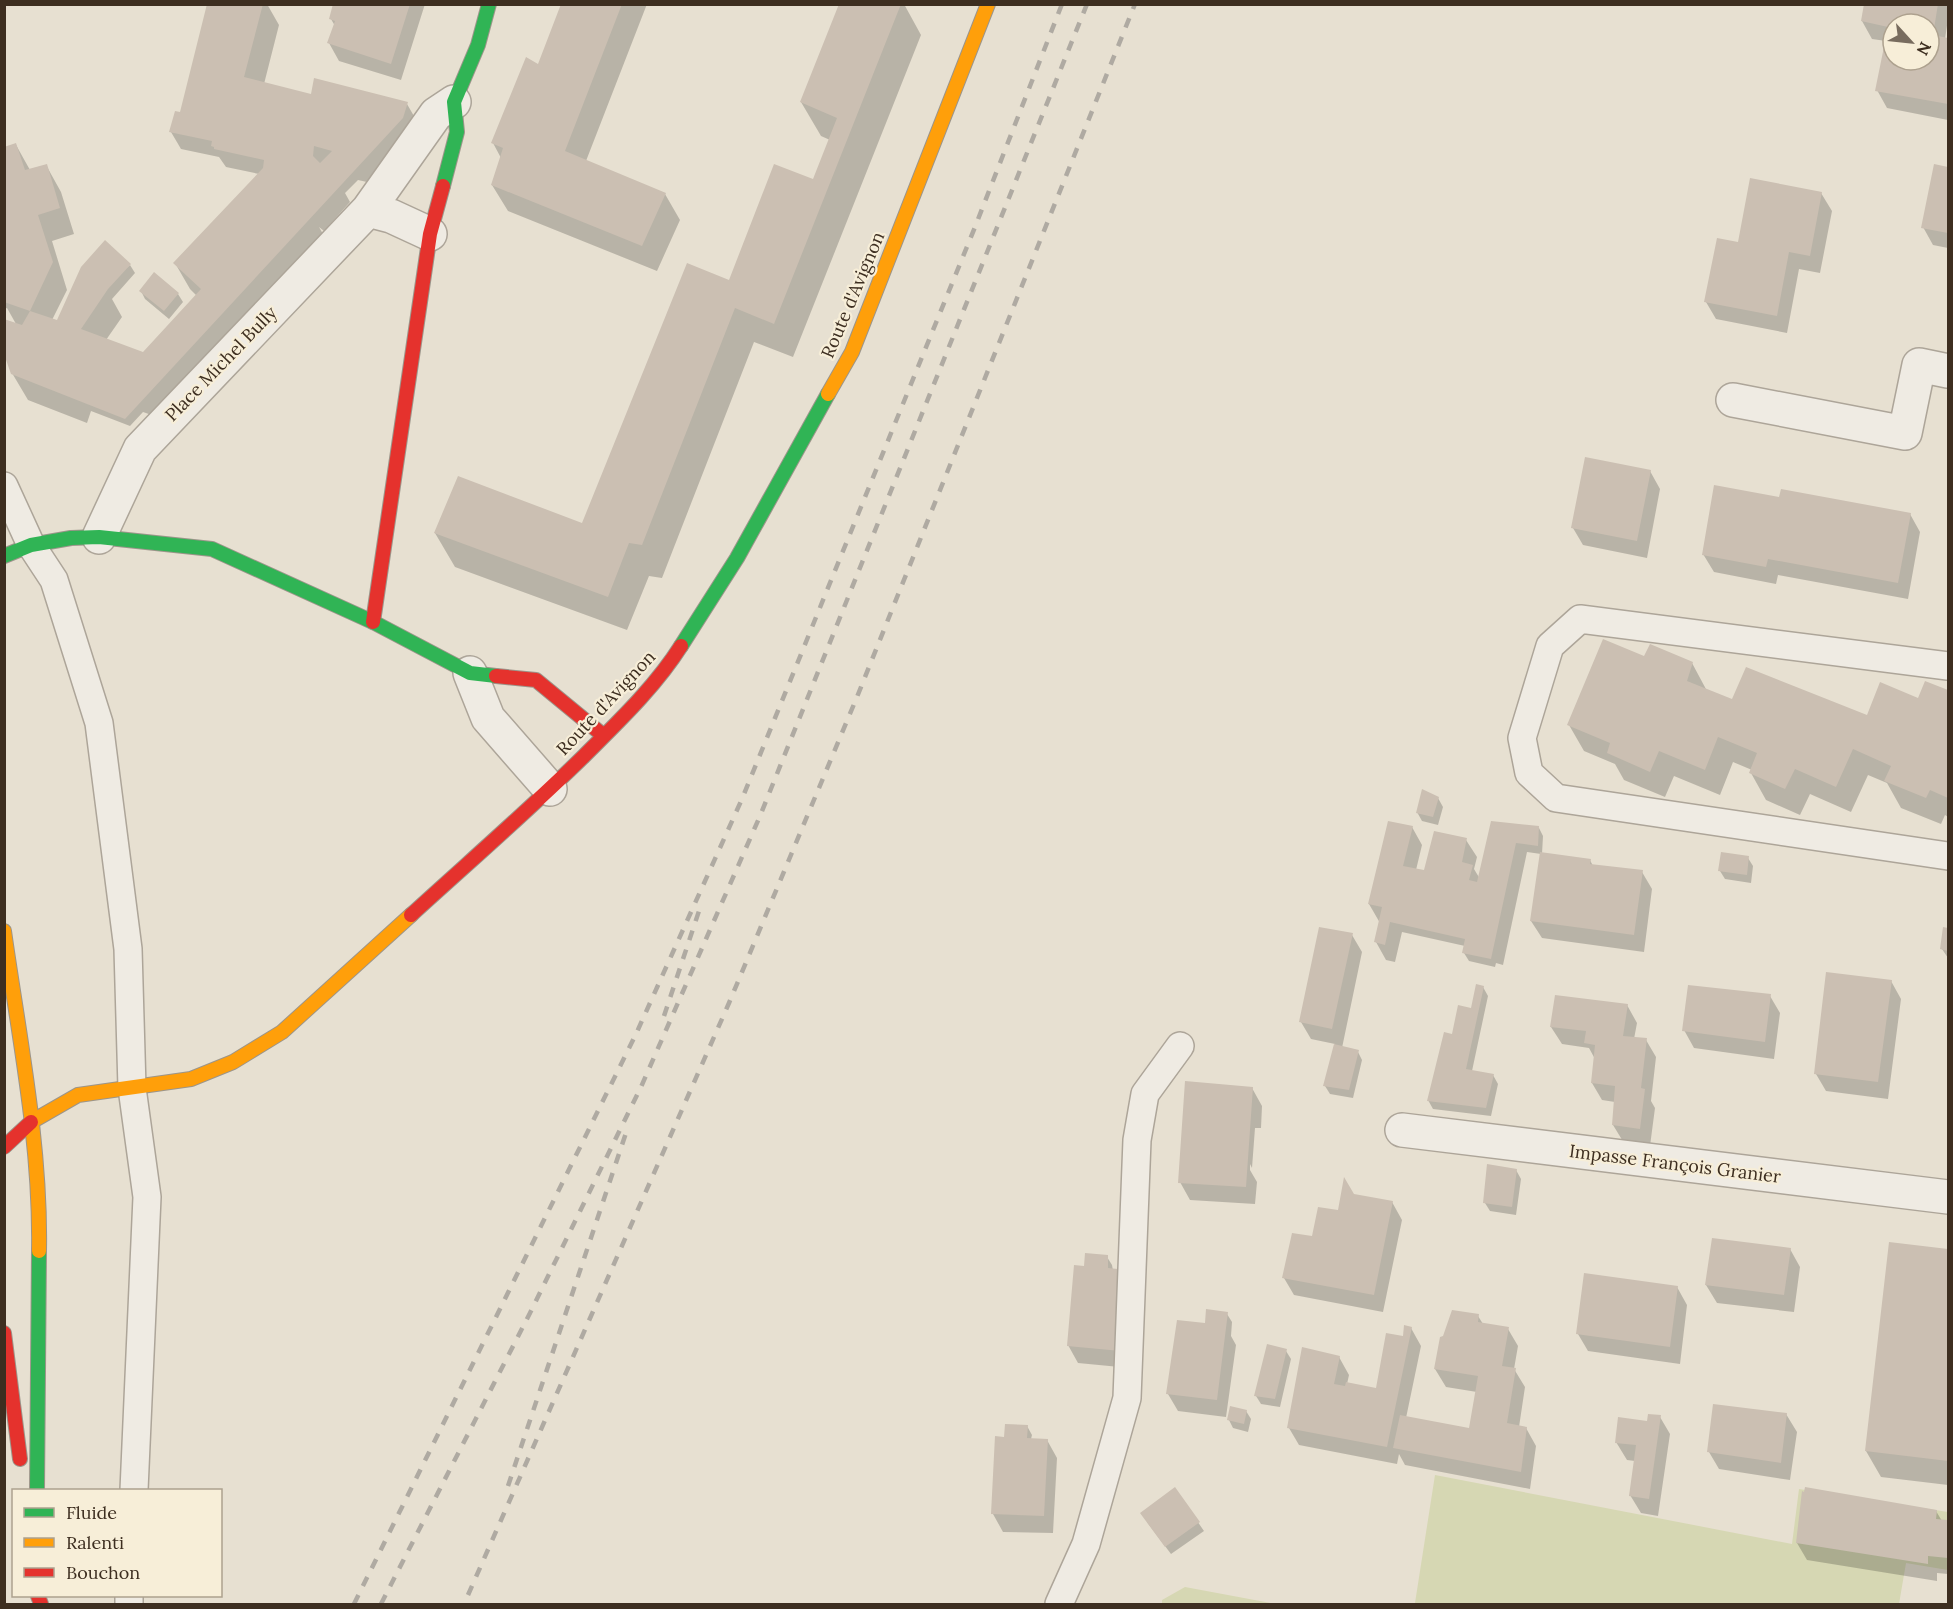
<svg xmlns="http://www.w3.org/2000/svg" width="1953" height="1609" font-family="Lora,serif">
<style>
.green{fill:#d6d7b3}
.shadow{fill:#0003;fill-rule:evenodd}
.building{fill:#cbbfb2;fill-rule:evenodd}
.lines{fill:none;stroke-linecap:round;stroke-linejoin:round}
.lane-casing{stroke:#ada599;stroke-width:30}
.street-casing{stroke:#ada599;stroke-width:36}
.fast-casing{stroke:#9c958a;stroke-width:16}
.slow-casing{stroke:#9c958a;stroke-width:16}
.jam-casing{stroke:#9c958a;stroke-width:16}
.lane{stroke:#efebe3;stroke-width:27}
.street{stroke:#efebe3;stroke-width:33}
.fast{stroke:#30b455;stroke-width:14}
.slow{stroke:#ff9f0a;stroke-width:14}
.jam{stroke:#e5322d;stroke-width:14}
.rail{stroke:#afaaa2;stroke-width:4.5;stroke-dasharray:10 10;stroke-linecap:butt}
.labels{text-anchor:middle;stroke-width:4.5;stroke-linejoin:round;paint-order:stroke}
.street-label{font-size:18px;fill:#3d2e20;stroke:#f7eed8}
</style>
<rect width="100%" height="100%" fill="#e7e0d1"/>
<path class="green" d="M 1435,1475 L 1792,1544 L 1799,1489 L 1948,1512 L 1948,1570 L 1906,1563 L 1899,1604 L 1424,1604 L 1415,1603 Z
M 1185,1587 L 1276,1604 L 1162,1604 L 1162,1600 Z"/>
<path class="shadow" d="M 208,4 L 267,4 L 279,25 L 264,84 L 312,96 L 407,104 L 422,130 L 380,185 L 358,180 L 345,193 L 350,202 L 324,231 L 319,227 L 327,241 L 163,419 L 143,412 L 130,426 L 91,411 L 87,423 L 28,400 L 12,373 L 16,324 L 7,308 L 4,309 L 4,148 L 16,145 L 30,170 L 46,165 L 61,192 L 74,234 L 52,241 L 67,290 L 52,320 L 58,322 L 130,265 L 135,273 L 112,299 L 122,317 L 106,340 L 143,354 L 197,296 L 190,289 L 175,263 L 259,174 L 226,167 L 219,157 L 181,149 L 171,132 L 181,114 Z
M 335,4 L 425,4 L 401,80 L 339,61 L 329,43 L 335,26 L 331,19 Z
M 563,4 L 647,4 L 586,161 L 665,194 L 680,220 L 657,271 L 508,211 L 492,185 L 501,158 L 493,143 L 539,66 Z
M 840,4 L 904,4 L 921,35 L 793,357 L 754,342 L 662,578 L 649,576 L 627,630 L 455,567 L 435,533 L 583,525 L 729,282 L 814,181 L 830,140 L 821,136 L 801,102 Z
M 1865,4 L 1948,4 L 1948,19 L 1945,39 L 1948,40 L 1948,120 L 1887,108 L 1877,90 L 1886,41 L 1872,39 L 1862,21 ZM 1893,24 L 1929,24 L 1929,60 L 1893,60 Z
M 1935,166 L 1948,168 L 1948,248 L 1933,245 L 1923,227 Z
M 1821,193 L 1832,211 L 1820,273 L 1799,269 L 1787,333 L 1716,319 L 1706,302 L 1739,244 Z
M 141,291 L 178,294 L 183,302 L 169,319 L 145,299 Z
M 1650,471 L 1660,489 L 1647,558 L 1583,545 L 1573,528 Z
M 1780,498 L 1910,514 L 1920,532 L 1908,599 L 1778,575 L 1776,584 L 1714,572 L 1703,554 Z
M 1644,658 L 1692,663 L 1707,691 L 1733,701 L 1868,717 L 1918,700 L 1926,683 L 1948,692 L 1948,817 L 1945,815 L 1941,824 L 1901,808 L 1887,783 L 1868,775 L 1851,812 L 1810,794 L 1800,815 L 1766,800 L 1751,773 L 1752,770 L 1733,762 L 1720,795 L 1674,776 L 1665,797 L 1624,780 L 1615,764 L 1584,751 L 1569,725 Z
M 1438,798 L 1443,807 L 1438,825 L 1422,821 L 1417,812 Z
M 1492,823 L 1539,828 L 1543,836 L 1542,854 L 1590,860 L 1593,866 L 1642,872 L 1652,889 L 1644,952 L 1542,938 L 1531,921 L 1541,854 L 1527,852 L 1503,965 L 1496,963 L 1495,967 L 1469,961 L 1464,953 L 1465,946 L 1402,932 L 1395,962 L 1386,960 L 1376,942 L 1380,923 L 1369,904 L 1412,827 L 1422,845 L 1416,870 L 1425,872 L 1466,840 L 1477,857 L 1474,869 L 1480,879 Z
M 1748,858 L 1753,866 L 1751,883 L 1725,879 L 1720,871 Z
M 1944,929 L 1948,929 L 1948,958 L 1942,949 Z
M 1352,935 L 1362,952 L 1342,1048 L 1358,1052 L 1362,1060 L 1353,1098 L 1330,1094 L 1325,1086 L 1335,1044 L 1311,1039 L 1301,1022 Z
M 1891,981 L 1901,999 L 1888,1099 L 1826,1091 L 1816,1074 Z
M 1483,987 L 1488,996 L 1472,1071 L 1493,1075 L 1498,1084 L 1491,1116 L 1433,1109 L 1428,1100 L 1453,1035 L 1472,1009 Z
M 1770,996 L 1780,1013 L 1774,1059 L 1694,1048 L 1684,1030 Z
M 1627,1005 L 1637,1023 L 1634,1039 L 1646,1040 L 1656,1057 L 1651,1101 L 1655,1108 L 1650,1146 L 1624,1143 L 1613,1125 L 1615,1102 L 1602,1100 L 1592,1083 L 1595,1059 L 1589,1048 L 1562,1044 L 1551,1027 Z
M 1252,1088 L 1262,1106 L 1261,1128 L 1255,1128 L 1252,1168 L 1250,1164 L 1250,1170 L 1257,1182 L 1255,1204 L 1190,1200 L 1180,1182 Z
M 1516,1170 L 1521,1179 L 1516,1215 L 1490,1211 L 1485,1203 Z
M 1353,1195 L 1392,1202 L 1402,1220 L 1383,1312 L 1294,1295 L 1284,1278 L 1313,1237 Z
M 1890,1244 L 1948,1250 L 1948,1485 L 1881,1477 L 1866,1451 Z
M 1790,1249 L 1800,1267 L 1794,1312 L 1717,1303 L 1706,1285 Z
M 1107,1257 L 1112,1265 L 1130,1368 L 1078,1363 L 1068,1345 L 1085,1267 Z
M 1677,1287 L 1687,1305 L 1680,1364 L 1588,1351 L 1578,1334 Z
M 1227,1314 L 1232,1322 L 1231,1336 L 1236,1345 L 1226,1417 L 1178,1411 L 1168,1394 L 1208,1325 Z
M 1478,1316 L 1483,1324 L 1508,1329 L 1518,1346 L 1514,1369 L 1525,1387 L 1519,1427 L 1526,1428 L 1536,1446 L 1530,1489 L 1405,1465 L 1399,1454 L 1397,1464 L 1299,1445 L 1289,1428 L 1339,1357 L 1349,1375 L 1347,1384 L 1377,1389 L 1404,1337 L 1411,1328 L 1421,1346 L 1406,1418 L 1470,1430 L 1477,1392 L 1446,1387 L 1435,1369 Z
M 1286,1351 L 1291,1359 L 1280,1407 L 1261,1404 L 1256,1396 Z
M 1246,1411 L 1251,1419 L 1248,1432 L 1233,1428 L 1229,1420 Z
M 1786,1414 L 1797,1432 L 1790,1480 L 1719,1469 L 1709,1452 Z
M 1660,1417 L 1670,1434 L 1658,1516 L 1641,1513 L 1630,1495 L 1635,1461 L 1627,1460 L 1616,1442 Z
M 1027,1426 L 1032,1435 L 1031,1439 L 1047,1440 L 1057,1458 L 1053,1533 L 1003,1532 L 993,1514 L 996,1438 L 1006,1438 Z
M 1175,1489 L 1204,1531 L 1171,1554 L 1147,1522 Z
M 1936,1511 L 1942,1521 L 1948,1521 L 1948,1574 L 1937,1573 L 1937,1581 L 1807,1560 L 1797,1543 Z"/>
<path class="building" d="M 207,4 L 263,4 L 244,77 L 311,94 L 314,78 L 408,102 L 403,118 L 125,419 L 11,374 L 4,354 L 4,319 L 22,325 L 30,311 L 57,320 L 81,267 L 105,240 L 131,264 L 108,289 L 81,329 L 143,352 L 201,289 L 173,263 L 263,168 L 264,160 L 214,149 L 214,147 L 211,146 L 212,141 L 169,132 L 175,111 L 180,112 ZM 314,146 L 332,151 L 320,163 L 313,156 Z
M 333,4 L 410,4 L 391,64 L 327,43 L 335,21 L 329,19 Z
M 561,4 L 622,4 L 565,151 L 666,193 L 642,246 L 491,185 L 503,148 L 491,143 L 526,57 L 538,64 Z
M 839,4 L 901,4 L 774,324 L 735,308 L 642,545 L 629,543 L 608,597 L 434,533 L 458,476 L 582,523 L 687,263 L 729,280 L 774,164 L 813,179 L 837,118 L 800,102 Z
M 1864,4 L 1938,4 L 1933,35 L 1948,38 L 1948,104 L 1875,91 L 1888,27 L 1861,21 ZM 1893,24 L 1929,24 L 1929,60 L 1893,60 Z
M 16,143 L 25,170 L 47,164 L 60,208 L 38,215 L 53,262 L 30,311 L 4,302 L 4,147 Z
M 1934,164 L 1948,167 L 1948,233 L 1921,228 Z
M 1750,178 L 1822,192 L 1810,256 L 1789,252 L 1777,316 L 1704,302 L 1717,238 L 1738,242 Z
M 154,272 L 179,293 L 164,311 L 139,291 Z
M 1585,457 L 1651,470 L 1637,541 L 1571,528 Z
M 1714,485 L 1779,497 L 1781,489 L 1911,513 L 1898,583 L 1768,559 L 1766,567 L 1702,555 Z
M 1603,639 L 1644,656 L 1650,644 L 1693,662 L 1687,681 L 1732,699 L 1746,667 L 1867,715 L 1880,682 L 1918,698 L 1925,681 L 1948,690 L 1948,798 L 1930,790 L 1926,798 L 1884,781 L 1891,766 L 1853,749 L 1836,787 L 1795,769 L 1785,789 L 1749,773 L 1757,753 L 1718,737 L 1705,770 L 1659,751 L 1650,772 L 1607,753 L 1610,743 L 1567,725 Z
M 1422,789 L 1439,797 L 1433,817 L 1416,813 Z
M 1388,821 L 1413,826 L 1403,866 L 1424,870 L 1434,831 L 1467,838 L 1462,862 L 1473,865 L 1469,880 L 1477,882 L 1491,821 L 1539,826 L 1538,846 L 1516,843 L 1491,959 L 1462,953 L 1465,939 L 1390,922 L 1385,945 L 1374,942 L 1382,907 L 1368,904 Z
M 1540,852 L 1591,859 L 1590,864 L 1643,870 L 1634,935 L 1530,921 Z
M 1721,852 L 1749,856 L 1747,875 L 1718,871 Z
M 1319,927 L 1353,933 L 1332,1029 L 1299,1022 Z
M 1943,927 L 1948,928 L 1948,951 L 1940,949 Z
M 1826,972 L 1892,980 L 1878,1082 L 1814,1074 Z
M 1476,984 L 1484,986 L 1466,1069 L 1494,1074 L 1486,1108 L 1427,1101 L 1444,1032 L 1452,1034 L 1458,1005 L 1471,1008 Z
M 1688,985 L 1771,994 L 1765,1042 L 1682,1031 Z
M 1555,995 L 1628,1004 L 1623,1036 L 1647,1038 L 1641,1088 L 1645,1089 L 1640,1129 L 1612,1125 L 1615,1086 L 1591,1083 L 1595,1045 L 1584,1043 L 1586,1031 L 1550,1027 Z
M 1334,1044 L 1359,1050 L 1349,1090 L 1323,1086 Z
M 1185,1081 L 1253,1087 L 1246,1187 L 1178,1183 Z
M 1487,1164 L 1517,1169 L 1512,1207 L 1483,1203 Z
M 1344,1177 L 1354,1194 L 1393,1201 L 1374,1295 L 1282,1278 L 1292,1233 L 1312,1236 L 1318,1207 L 1338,1210 Z
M 1712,1238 L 1791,1248 L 1784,1295 L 1705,1285 Z
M 1889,1242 L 1948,1249 L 1948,1461 L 1865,1451 Z
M 1085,1253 L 1108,1255 L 1108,1268 L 1128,1270 L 1121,1351 L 1067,1346 L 1074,1265 L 1084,1266 Z
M 1584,1273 L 1678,1286 L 1670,1347 L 1576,1334 Z
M 1206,1309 L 1228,1312 L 1217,1400 L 1166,1394 L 1177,1320 L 1205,1323 Z
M 1452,1310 L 1479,1314 L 1478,1322 L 1509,1327 L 1502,1366 L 1516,1368 L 1507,1423 L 1527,1427 L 1521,1472 L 1393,1448 L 1400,1415 L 1469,1428 L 1478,1376 L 1434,1369 L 1440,1337 L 1443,1336 Z
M 1404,1325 L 1412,1327 L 1387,1447 L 1287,1428 L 1302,1347 L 1340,1356 L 1334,1384 L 1345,1386 L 1346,1382 L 1376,1388 L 1386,1333 L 1403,1336 Z
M 1267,1344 L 1287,1349 L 1275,1399 L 1254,1396 Z
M 1713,1404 L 1787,1413 L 1781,1463 L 1707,1452 Z
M 1230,1406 L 1247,1410 L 1244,1424 L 1227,1420 Z
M 1648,1414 L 1661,1415 L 1649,1499 L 1629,1496 L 1636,1445 L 1615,1443 L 1618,1417 L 1647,1421 Z
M 1005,1424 L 1028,1425 L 1027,1438 L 1048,1439 L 1044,1516 L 991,1514 L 995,1436 L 1004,1437 Z
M 1175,1487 L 1200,1522 L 1165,1547 L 1140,1513 Z
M 1805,1487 L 1937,1510 L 1936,1519 L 1948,1520 L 1948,1558 L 1928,1556 L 1928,1564 L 1796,1543 L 1802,1491 L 1804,1492 Z"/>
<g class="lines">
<g class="lane-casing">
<path id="lane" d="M 4,486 L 31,545 L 54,580 L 99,723 L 128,949 L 132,1088 L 147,1197 L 134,1490
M 1948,666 L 1580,619 L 1550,646 L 1522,738 L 1529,773 L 1556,798 L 1948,856
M 129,1604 L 129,1596
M 1059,1604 L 1086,1544 L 1127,1398 L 1137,1140 L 1145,1094 L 1180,1046"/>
</g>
<g class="street-casing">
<path id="street" d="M 368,210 L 391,216 L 430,234
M 1733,400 L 1905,433 L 1919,365 L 1948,371
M 99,537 L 140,449 L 368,210 L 436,114 L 454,102
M 470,673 L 488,718 L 550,789
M 1402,1130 L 1948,1197"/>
</g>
<g class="fast-casing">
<path id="fast" d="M 443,186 L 457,132 L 454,102 L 478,45 L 489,4
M 4,556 L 31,545 L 71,538 L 99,537 L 212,549 L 373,622 L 470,673 L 496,676
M 681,646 L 737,558 L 828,394
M 37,1490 L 39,1251"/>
</g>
<g class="slow-casing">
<path id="slow" d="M 828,394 L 852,352 L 988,4
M 4,931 C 19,1037 41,1144 39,1251
M 31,1122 L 78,1095 L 191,1079 L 233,1062 L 282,1032 L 411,915"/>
</g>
<g class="jam-casing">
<path id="jam" d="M 373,622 L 430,234 L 443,186
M 496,676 L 536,680 L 604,736
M 411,915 C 469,862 528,811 584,756 C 618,722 655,687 681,646
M 4,1147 L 31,1122
M 4,1333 L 20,1459
M 38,1596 L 41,1604"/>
</g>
<use href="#lane" class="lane"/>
<use href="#street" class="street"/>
<use href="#fast" class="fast"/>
<use href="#slow" class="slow"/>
<use href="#jam" class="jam"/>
<path class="rail" d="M 664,1016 L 699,911
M 508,1486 L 626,1133
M 468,1595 L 729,1003 L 857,697 L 1135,4
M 354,1604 L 636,1034 L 742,799 L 975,227 L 1062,4
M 381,1604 L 530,1313 L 641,1087 L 760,816 L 1087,4"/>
</g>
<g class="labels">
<g class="street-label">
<text transform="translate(853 295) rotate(-67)" y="6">Route d'Avignon</text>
<text transform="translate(221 364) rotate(-46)" y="6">Place Michel Bully</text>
<text transform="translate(606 703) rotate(-47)" y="6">Route d'Avignon</text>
<text transform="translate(1675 1164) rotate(7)" y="6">Impasse François Granier</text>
</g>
</g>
<rect width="1953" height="1609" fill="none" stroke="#3d2e20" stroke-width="12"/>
<rect x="12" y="1489" width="210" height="108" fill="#f7eed8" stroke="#ada18e" stroke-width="1.5"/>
<rect x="24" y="1508" width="30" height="9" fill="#30b455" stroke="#ada18e" stroke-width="1.5"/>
<text x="66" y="1519" font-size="18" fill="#3d2e20">Fluide</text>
<rect x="24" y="1538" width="30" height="9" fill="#ff9f0a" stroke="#ada18e" stroke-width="1.5"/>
<text x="66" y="1549" font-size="18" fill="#3d2e20">Ralenti</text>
<rect x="24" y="1568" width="30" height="9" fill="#e5322d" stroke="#ada18e" stroke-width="1.5"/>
<text x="66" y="1579" font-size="18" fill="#3d2e20">Bouchon</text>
<g transform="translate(1911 42) rotate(117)"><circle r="28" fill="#f7eed8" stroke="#ada18e" stroke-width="1.5"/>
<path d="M0-4.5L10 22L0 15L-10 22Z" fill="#786c5e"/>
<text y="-9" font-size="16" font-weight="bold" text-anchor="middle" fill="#3d2e20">N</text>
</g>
</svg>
